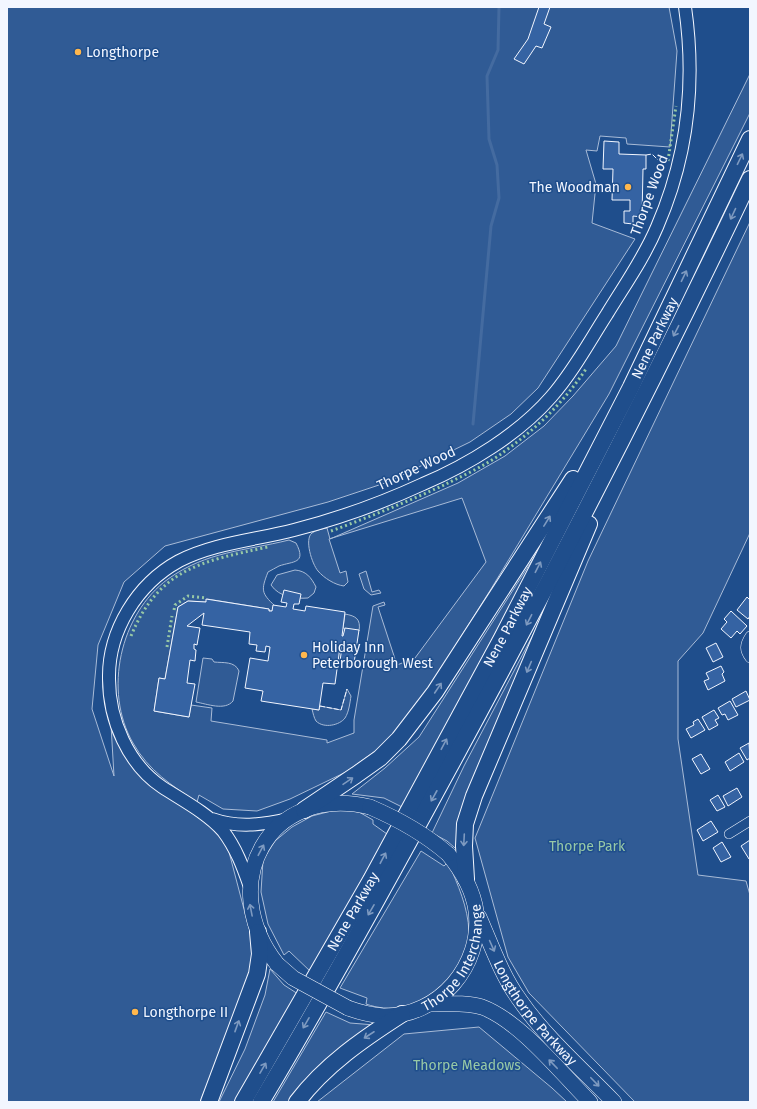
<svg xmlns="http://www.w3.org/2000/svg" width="757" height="1109" font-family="'Fira Sans',sans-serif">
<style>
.green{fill:#305b95;stroke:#a8bbd7}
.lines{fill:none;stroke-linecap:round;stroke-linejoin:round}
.stream{stroke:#446ba0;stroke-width:3}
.building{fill:#3563a3;stroke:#f2f6ff}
.minor-casing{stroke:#f2f6ff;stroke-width:10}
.tertiary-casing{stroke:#f2f6ff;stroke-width:14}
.primary-casing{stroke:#f2f6ff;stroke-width:16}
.trunk-casing{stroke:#f2f6ff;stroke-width:18}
.minor{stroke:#1f4e8c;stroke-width:9}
.tertiary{stroke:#1f4e8c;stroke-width:12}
.primary{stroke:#1f4e8c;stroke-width:15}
.trunk{stroke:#1f4e8c;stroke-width:16}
.primary-bridge-casing{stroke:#f2f6ff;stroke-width:16;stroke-linecap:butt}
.primary-bridge{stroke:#1f4e8c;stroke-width:15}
.hedge{stroke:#97c8a6;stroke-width:3;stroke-dasharray:2 3;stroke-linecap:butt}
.fence{stroke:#f2f6ff;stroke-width:1;stroke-dasharray:5 2;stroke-linecap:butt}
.oneway{stroke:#7e9ac0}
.poi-dot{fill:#ffb74d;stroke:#1f4e8c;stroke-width:1.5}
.labels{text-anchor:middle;stroke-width:3;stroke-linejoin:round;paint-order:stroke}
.poi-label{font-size:14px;fill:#f2f6ff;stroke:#1f4e8c;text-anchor:start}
.street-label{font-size:14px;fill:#f2f6ff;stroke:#1f4e8c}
.park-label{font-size:14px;fill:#97c8a6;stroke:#1f4e8c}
</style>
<rect width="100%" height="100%" fill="#1f4e8c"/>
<path class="green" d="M 7,7 L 669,7 L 677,51 L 670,147 L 627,144 L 626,138 L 600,136 L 597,151 L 586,150 L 596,184 L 592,223 L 635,239 L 538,388 L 511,414 L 470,442 L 388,482 L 328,502 L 165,546 L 124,582 L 98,645 L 92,709 L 114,776 L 111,725 L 129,763 L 163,792 L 218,832 L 229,852 L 251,936 L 252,973 L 200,1102 L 7,1102 Z
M 750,74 L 750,113 L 609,394 L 491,589 L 435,678 L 403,725 L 385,744 L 346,772 L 290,799 L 257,811 L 223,809 L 199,795 L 197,802 C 172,786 148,770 133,743 C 103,691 120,614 168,579 C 207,551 245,551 289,540 L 296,543 C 307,564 293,561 279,566 C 275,568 272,570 268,572 C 261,590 261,593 275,606 L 272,611 L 269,611 L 269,609 L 207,599 L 206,602 L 188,601 L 178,607 L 165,679 L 159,678 L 154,711 L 189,717 L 191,705 L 212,708 L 211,721 L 327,740 L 327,743 L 354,733 L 354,720 L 373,606 L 384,602 L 385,605 L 378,607 L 397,665 L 415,658 L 486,562 L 462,498 L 329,539 L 340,573 L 346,571 L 348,582 L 344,586 C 335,585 324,578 318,571 C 312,564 304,539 312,533 C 316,530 322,529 327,528 L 330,539 L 458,483 L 505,456 L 544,426 L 573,396 L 616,346 Z
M 750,222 L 750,533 L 703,633 L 678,661 L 678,739 L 698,875 L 746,881 L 750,895 L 750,1102 L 635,1102 L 529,993 L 508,957 L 475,838 L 588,561 Z
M 547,537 L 402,807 L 384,798 L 352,794 L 385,768 L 419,737 Z
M 295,570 C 306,571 311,577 316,587 L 314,593 L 308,598 C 295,599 279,597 271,585 L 277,575 Z
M 366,571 L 372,592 L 379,590 L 381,593 L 371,595 L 364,589 L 359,574 Z
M 546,610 L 495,737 L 462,854 L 447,841 L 432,833 L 464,766 Z
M 345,614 C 356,616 361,619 359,631 L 343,628 Z
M 203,658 L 212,659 L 214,662 C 223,663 235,661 239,671 L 233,701 C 225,711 207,704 196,702 Z
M 347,689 L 351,696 C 350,702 349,712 345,718 C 340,725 324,729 316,721 C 314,718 313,713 312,709 L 319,710 L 320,706 L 341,710 Z
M 339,809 L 359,812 L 373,820 L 373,824 L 387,834 L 311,972 L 289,951 L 284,955 L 268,924 L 261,892 L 263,860 L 275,841 L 292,827 L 312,816 Z
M 421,851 L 444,866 L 448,862 C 458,885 468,907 469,932 C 473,984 412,1021 366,1004 L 367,998 L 340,988 Z
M 270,969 L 284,985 L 298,994 L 236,1102 L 219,1102 L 245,1049 L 265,995 Z
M 326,1012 L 350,1023 L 375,1025 L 293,1102 L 273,1102 Z
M 479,1027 L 552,1088 L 567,1102 L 317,1102 L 404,1034 Z"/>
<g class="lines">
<path class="stream" d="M 473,424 L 491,226 L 499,198 L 497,165 L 489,139 L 487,76 L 498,50 L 499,7"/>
</g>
<path class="building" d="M 539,7 L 550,7 L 544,24 L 551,27 L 542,48 L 536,46 L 524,64 L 514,59 L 528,39 Z
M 604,141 L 619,142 L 619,154 L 646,155 L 646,169 L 643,169 L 642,217 L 633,216 L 633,224 L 624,223 L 624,211 L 630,211 L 630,200 L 612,200 L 613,169 L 603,169 Z
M 284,590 L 301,594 L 299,604 L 294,604 L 293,609 L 305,611 L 306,606 L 345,612 L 342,636 L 343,636 L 345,628 L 359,630 L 354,663 L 340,661 L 342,647 L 340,647 L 335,684 L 323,683 L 319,710 L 261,701 L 263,691 L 245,688 L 250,658 L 268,661 L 270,647 L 266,646 L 265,652 L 256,651 L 257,645 L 249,644 L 250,632 L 202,625 L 204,613 L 187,626 L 200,628 L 197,645 L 194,644 L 194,649 L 196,650 L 195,661 L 190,660 L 187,683 L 195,684 L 189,717 L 154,711 L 159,678 L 165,679 L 178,607 L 188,601 L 206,602 L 206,599 L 269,609 L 269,611 L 272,611 L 273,605 L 286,607 L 287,603 L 281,602 Z
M 747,597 L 750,600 L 750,616 L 748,619 L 737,610 Z
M 731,611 L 747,626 L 740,634 L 737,631 L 731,638 L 721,629 L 727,622 L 724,619 Z
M 716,643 L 723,657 L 713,662 L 706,648 Z
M 721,666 L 724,672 L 722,674 L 725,681 L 708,690 L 704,681 L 709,679 L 706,673 Z
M 746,691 L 750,700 L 736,707 L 732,699 Z
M 730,701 L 738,715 L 728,720 L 725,714 L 722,715 L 718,708 Z
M 714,710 L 719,718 L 715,720 L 718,725 L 709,730 L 702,717 Z
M 698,719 L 705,730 L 691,738 L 686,729 L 694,725 L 693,722 Z
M 749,743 L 750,758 L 747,760 L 740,748 Z
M 739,753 L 744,762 L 730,771 L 725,762 Z
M 701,754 L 710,769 L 701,774 L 692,759 Z
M 737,788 L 742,797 L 728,806 L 723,796 Z
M 718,795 L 725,807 L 717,811 L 710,800 Z
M 711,821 L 718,832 L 703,841 L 697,830 Z
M 750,840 L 750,858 L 749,859 L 741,846 Z
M 722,842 L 731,857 L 721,862 L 713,848 Z"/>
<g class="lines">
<g class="minor-casing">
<path id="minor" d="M 750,636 C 744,645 744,650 750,658
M 729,834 L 750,821"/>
</g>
<g class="tertiary-casing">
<path id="tertiary" d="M 212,819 C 238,828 261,825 288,819
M 250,887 C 243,867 236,848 223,831 C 207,813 182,800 162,787 C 128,764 109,720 109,679 C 108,631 137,584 179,561 C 214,543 256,540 294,530 C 337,519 382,503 423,484 C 468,465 519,434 551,397 C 573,372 589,342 607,314 C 624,286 644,258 657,227 C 688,156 696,83 685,7"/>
</g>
<g class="primary-casing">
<g id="primary">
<path id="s1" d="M 479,917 C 491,944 501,974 519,999 C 545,1037 582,1069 614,1102"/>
<path d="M 277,964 C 215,885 268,783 370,807"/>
<path d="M 430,1004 C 446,1004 466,1002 482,1007 C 520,1021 561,1073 590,1102"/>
<path id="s2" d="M 348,1008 C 359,1012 371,1015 383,1016 C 439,1017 483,965 476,911 C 473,889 462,871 448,854"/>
</g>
</g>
<g class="trunk-casing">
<g id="trunk">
<path d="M 304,810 L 356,775 L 380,758 L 399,739 L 435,692 L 573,479"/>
<path d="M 466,879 L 464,846 L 465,824 L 474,796 L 589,524"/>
<path d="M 209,1102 L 257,974 L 260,954 L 258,932"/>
<path id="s3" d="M 243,1102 L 371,880 L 502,638 L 631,387 L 750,139"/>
<path d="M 261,1102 C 325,995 385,886 444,777 C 551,581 654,381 750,179"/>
<path d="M 297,1102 C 325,1065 363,1039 402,1014"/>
</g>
</g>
<use href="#minor" class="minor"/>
<use href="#tertiary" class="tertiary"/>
<use href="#primary" class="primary"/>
<use href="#trunk" class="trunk"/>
<g class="primary-bridge-casing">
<path id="primary-bridge" d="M 370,807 C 398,819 425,834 448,854
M 277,964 L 293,978 L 348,1008"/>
</g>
<use href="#primary-bridge" class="primary-bridge"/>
<path class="hedge" d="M 668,161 L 676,106
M 331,531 C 369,517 407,502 444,485 C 464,475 487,465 505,451 C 537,428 564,402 586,369
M 174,610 L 175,605 L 188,596 L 206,598
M 131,636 C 159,568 203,561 268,547
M 167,647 L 172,616"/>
<path class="fence" d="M 646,155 L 652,154 L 661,163 L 668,161
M 320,706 L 341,710 L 347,689"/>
</g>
<defs><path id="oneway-shaft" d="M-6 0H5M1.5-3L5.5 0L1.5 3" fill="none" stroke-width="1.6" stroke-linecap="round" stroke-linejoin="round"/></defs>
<g class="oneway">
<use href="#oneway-shaft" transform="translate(740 159) rotate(-64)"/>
<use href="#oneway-shaft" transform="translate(733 214) rotate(115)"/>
<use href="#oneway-shaft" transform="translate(684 276) rotate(-64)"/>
<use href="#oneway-shaft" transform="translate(676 331) rotate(117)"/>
<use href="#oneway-shaft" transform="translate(547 521) rotate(-58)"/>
<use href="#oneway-shaft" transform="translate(538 567) rotate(-63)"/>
<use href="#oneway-shaft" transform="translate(529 620) rotate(117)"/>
<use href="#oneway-shaft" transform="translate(529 667) rotate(113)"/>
<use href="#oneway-shaft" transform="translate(438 688) rotate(-56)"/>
<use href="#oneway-shaft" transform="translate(444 744) rotate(-62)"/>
<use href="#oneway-shaft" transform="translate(348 781) rotate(-34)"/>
<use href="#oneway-shaft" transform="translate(434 796) rotate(119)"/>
<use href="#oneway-shaft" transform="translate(464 840) rotate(93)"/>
<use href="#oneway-shaft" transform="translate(261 850) rotate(-62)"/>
<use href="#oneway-shaft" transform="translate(383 858) rotate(-62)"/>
<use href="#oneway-shaft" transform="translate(251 910) rotate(-101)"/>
<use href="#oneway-shaft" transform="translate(371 910) rotate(120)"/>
<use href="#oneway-shaft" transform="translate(492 946) rotate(66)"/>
<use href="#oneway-shaft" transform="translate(306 1023) rotate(120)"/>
<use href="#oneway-shaft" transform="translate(237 1026) rotate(-70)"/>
<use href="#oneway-shaft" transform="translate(369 1035) rotate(147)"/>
<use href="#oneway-shaft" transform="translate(553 1064) rotate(-134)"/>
<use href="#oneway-shaft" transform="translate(263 1068) rotate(-60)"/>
<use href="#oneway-shaft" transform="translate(595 1082) rotate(46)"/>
</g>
<g class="poi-dot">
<circle cx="78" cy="52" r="4"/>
<circle cx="628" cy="187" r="4"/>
<circle cx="304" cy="655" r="4"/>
<circle cx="135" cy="1012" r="4"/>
</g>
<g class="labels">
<g class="poi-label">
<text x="86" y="57">Longthorpe</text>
<text x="620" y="192" text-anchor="end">The Woodman</text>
<text x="312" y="652">Holiday Inn<tspan x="312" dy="16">Peterborough West</tspan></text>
<text x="143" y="1017">Longthorpe II</text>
</g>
<g class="street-label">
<text transform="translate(649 195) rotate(-70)" y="5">Thorpe Wood</text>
<text dy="5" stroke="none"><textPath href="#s3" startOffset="868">Nene Parkway</textPath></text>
<text transform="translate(416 468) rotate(-25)" y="5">Thorpe Wood</text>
<text dy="5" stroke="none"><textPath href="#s3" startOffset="544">Nene Parkway</textPath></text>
<text dy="5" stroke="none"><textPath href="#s3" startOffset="220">Nene Parkway</textPath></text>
<text dy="5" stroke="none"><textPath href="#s2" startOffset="139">Thorpe Interchange</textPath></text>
<text dy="5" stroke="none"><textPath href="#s1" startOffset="112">Longthorpe Parkway</textPath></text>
</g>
<g class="park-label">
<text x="587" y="851">Thorpe Park</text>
<text x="467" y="1070">Thorpe Meadows</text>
</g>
</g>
<rect width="757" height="1109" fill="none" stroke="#f2f6ff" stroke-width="16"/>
</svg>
